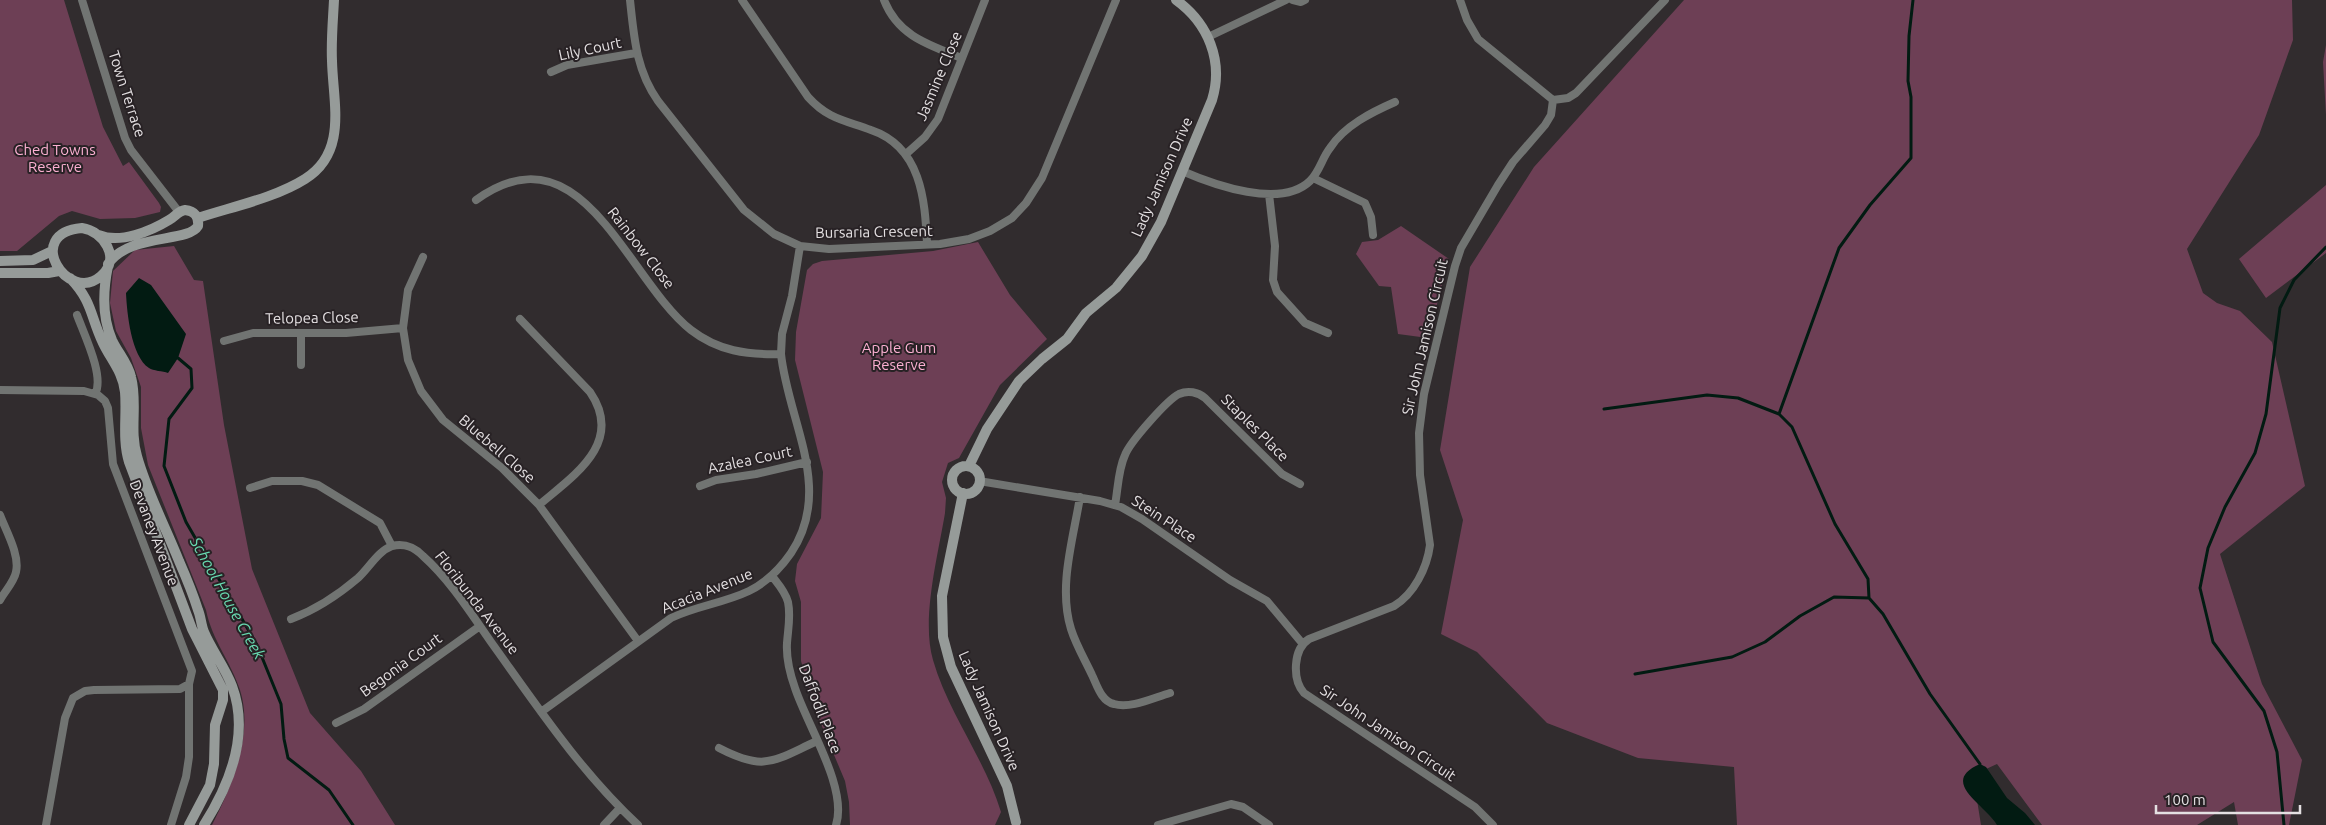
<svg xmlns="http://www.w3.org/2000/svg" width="2326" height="825" font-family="Ubuntu,sans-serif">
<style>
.green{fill:#6d3f55}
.water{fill:#021b12}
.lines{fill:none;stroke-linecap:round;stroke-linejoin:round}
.stream{stroke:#021b12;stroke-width:3}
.street{stroke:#717472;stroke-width:8}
.secondary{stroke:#969b99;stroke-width:10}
.labels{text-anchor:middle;stroke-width:4;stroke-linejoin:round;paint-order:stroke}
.street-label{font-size:15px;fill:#e4e0e2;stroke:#282225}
.park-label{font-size:15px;fill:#fcb0d2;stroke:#282225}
.water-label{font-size:16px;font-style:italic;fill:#68dbb1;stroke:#282225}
</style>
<rect width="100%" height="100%" fill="#312c2e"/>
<path class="green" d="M 0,0 L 64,0 L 103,127 L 123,166 L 129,162 L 159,203 L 161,207 L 160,212 L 135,218 L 100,219 L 72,211 L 59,216 L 17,251 L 0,251 Z
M 1684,0 L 2292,0 L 2293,40 L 2259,135 L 2187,249 L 2203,293 L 2217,303 L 2240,311 L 2272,342 L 2305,486 L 2220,554 L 2262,684 L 2302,760 L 2289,825 L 2238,825 L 2234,802 L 2197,825 L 2042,825 L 1997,764 L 1973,775 L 1981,825 L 1737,825 L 1734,767 L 1638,758 L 1547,723 L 1477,652 L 1441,634 L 1463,520 L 1440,450 L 1470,267 L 1534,167 Z
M 2326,45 L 2326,115 L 2323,62 Z
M 2326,185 L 2326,253 L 2266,298 L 2239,259 Z
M 1401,226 L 1449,259 L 1428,338 L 1398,334 L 1391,287 L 1379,286 L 1356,254 L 1362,242 L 1378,240 Z
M 978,242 L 1010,295 L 1047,339 L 1000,385 L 959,458 L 948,463 L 942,482 L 946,498 L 945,513 C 938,556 921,619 933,660 C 948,713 985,759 1001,812 L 995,825 L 850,825 L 849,802 L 845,781 L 816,712 L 801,661 L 801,602 L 795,581 L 797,564 L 821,518 L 823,472 L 795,360 L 796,332 L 807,270 L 813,264 L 822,261 L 933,251 Z
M 174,246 L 194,280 L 203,281 L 224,425 L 252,569 L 310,713 L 361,771 L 395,825 L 212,825 C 232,786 254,734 240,690 C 231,662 212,640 206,610 L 148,465 L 141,428 L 141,387 L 131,358 L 116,331 L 110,303 L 113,271 L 135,250 Z"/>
<path class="water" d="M 139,278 L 151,285 L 186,334 L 178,358 L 168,373 C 163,371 153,371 149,368 C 131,356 127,313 126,293 Z
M 1980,764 L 1986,767 L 2007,798 L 2025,813 L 2035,825 L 1997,825 C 1986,805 1938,782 1980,764 Z"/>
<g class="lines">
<path class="stream" d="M 178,358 L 191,369 L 192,388 L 169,419 L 164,466 L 186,522 L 257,645 L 281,704 L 284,739 L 288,758 L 329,790 L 353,825
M 1604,409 L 1707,395 L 1738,398 L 1779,414 L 1792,427 L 1835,524 L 1868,579 L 1869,598 L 1883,614 L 1930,694 L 1980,764
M 1779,414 L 1839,248 L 1870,205 L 1911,158 L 1911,97 L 1908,81 L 1909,36 L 1913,0
M 1635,674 L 1732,657 L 1765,642 L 1800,616 L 1834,597 L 1869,598
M 2284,825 L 2277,752 L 2264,711 L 2213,642 L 2200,588 L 2208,548 L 2225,507 L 2255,453 L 2266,414 L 2280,308 L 2294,280 L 2326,247"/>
<path class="street" d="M 82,0 L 125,138 L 131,150 L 179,212
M 630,0 C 634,37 636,70 658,101 L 744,210 L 774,234 L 800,246 L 829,249 L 940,244 L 969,239 L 990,231 L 1012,218 L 1026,203 L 1042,178 L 1116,0
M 742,0 L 808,97 C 828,119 844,120 871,130 C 921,147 925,199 927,244
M 884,0 C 898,36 929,45 962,58
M 1293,0 L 1301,2 L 1305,0
M 1460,0 L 1467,20 L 1478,39 L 1553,100
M 1208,37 L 1286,0
M 551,72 L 567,65 L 636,53
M 906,154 L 925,137 L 938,119 L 985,0
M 1182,171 C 1214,185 1281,209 1310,181 C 1320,171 1322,158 1330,148 C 1344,126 1372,112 1395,102
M 1313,178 L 1365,203 L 1371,217 L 1373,235
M 1269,194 L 1275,246 L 1273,280 L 1277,292 L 1305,323 L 1328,333
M 476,200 C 582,123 627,280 691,330 C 718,351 747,355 781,354
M 423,257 L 408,290 L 403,328 L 408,360 L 421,391 L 443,420 L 502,468 L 539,505 L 638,641
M 77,315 C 84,334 105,377 95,394
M 520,319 L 590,392 C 625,443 573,476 539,505
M 301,333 L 301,365
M 224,341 L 253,333 L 346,333 L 403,328
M 0,390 L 84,391 L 98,395 L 105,401 L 108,408 L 113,464 L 192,671 L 189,684 L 180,689 L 94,690 L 85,691 L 73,698 L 65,718 L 46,825
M 979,481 L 1100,501 L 1121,507 L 1142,519 L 1230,580 L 1267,601 L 1302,643
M 700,486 L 716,480 L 756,474 L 807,462
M 250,488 L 272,481 L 302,481 L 318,485 L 380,523 L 392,546 C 405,543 414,547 423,556 C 450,580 470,612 491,642 C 537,706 580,771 638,825
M 1080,497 C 1073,540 1058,587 1071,629 C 1076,645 1085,660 1092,675 C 1097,685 1101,701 1114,704 C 1130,709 1153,698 1170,693
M 1115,505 C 1118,489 1118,470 1125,455 C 1130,442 1167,400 1179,394 C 1188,390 1198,392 1205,398 L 1282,474 L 1300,484
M 0,515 C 6,531 20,555 16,572 C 14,582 5,591 0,600
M 772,576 C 778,584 785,591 788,602 C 791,616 788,629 787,643 C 786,659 790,674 795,688 C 807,725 848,788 836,825
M 291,619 C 315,610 338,595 358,578 C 369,568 378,551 392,546
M 541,712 L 671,618 C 696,606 724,603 749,591 C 767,582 780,569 791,553 C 834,489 788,421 781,354 L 782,334 L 792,296 L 800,246
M 336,723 L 364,709 L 480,626
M 719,748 C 765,772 773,761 817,741
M 171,825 L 186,777 L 189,757 L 189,684
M 604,825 L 620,808
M 1158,825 L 1231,804 L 1243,807 L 1269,825
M 1493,825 L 1475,807 L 1304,693 C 1292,679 1293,649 1309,639 L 1394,606 C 1414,594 1427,568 1430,545 L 1420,475 L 1419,433 L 1424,394 L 1455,266 L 1461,248 L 1498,185 L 1513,162 L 1545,125 L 1551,115 L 1553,100 L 1568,98 L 1576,93 L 1665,0"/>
<path class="secondary" d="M 198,218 C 231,207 275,198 305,179 C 348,152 333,103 332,61 C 331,41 333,20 334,0
M 82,228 C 103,231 122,258 101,276 C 68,305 22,233 82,228 Z
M 99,235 C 120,244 151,231 169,220 C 175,217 178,211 185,210 C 195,211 199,217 198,226 C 188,243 129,233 108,264
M 0,261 L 33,260 L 52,251
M 108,266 C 103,290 102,317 112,340 C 118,353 128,363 131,377 C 138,403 129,430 137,456 C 147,492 165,526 179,561 C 186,577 193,594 198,610 C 201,617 201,625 204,632 C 212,651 225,667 232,686 C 250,734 230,784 204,825
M 0,273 L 48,273 L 59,271
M 70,278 C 93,302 90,316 103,343 C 111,360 123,372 125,392 C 127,415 122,439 129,462 L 192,629 L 223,690 L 223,700 L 215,725 L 214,764 L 210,785 L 189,825
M 969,466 L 987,429 L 1019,381 L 1042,359 L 1067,339 L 1086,313 L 1116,288 L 1142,256 L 1161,222 L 1212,100 C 1224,61 1208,23 1176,0
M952 480a14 14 0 1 1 28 0a14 14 0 1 1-28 0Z
M 963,493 L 942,596 L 943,637 L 951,667 L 1007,786 L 1016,822"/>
</g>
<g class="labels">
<g class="street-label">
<text transform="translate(590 49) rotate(-12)" y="5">Lily Court</text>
<text transform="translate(939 76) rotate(-67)" y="5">Jasmine Close</text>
<text transform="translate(127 94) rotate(72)" y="5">Town Terrace</text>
<text transform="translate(1162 177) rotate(-66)" y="5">Lady Jamison Drive</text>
<text transform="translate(874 232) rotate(-1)" y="5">Bursaria Crescent</text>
<text transform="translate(641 248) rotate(52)" y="5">Rainbow Close</text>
<text transform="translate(312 318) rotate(-1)" y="5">Telopea Close</text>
<text transform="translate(1425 337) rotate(-77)" y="5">Sir John Jamison Circuit</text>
<text transform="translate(1255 428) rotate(45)" y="5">Staples Place</text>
<text transform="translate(497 449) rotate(41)" y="5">Bluebell Close</text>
<text transform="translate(750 460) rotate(-12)" y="5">Azalea Court</text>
<text transform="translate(1164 519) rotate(33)" y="5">Stein Place</text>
<text transform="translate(154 533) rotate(69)" y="5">Devaney Avenue</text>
<text transform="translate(707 591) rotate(-22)" y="5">Acacia Avenue</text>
<text transform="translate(477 603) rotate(52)" y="5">Floribunda Avenue</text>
<text transform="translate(401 665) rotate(-36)" y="5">Begonia Court</text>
<text transform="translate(820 709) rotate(69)" y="5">Daffodil Place</text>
<text transform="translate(989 711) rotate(66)" y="5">Lady Jamison Drive</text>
<text transform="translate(1388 733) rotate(34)" y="5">Sir John Jamison Circuit</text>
</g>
<g class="park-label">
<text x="55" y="155">Ched Towns<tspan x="55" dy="17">Reserve</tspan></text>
<text x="899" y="353">Apple Gum<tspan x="899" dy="17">Reserve</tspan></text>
</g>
<g class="water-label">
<text transform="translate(228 598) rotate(61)" y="6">School House Creek</text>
</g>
</g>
<path d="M2156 805v8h144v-8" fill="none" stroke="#e4e0e2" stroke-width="2.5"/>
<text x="2164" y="805" font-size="15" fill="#e4e0e2" stroke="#282225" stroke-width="4" paint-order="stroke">100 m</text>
</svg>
